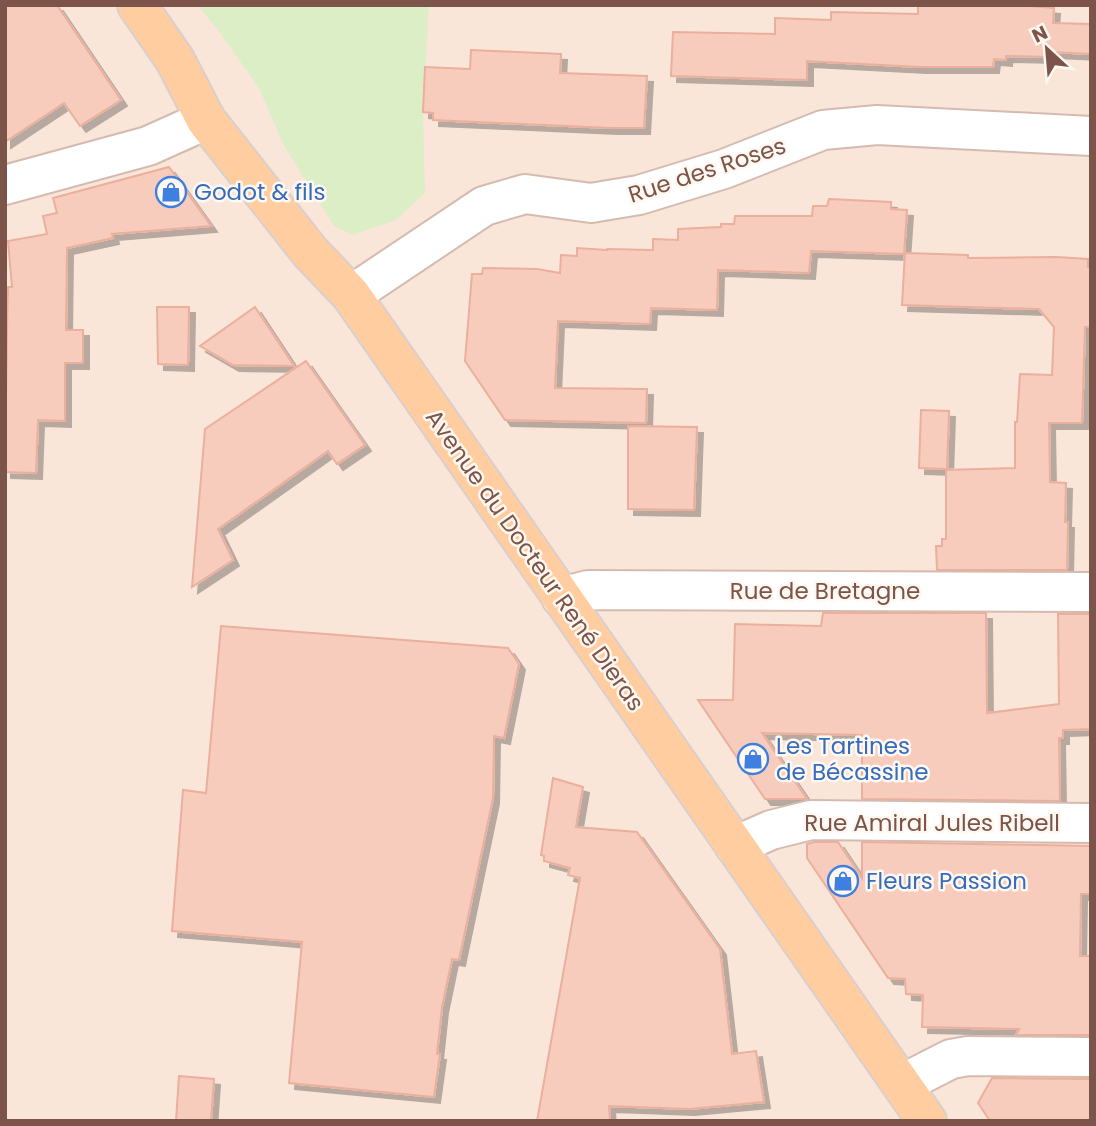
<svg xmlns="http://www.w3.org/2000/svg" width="1096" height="1126" font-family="Poppins,sans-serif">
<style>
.residential{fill:#f9e6d9}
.green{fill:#dceec5}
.building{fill:#f7ccbd;stroke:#ebaf9c;stroke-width:2;filter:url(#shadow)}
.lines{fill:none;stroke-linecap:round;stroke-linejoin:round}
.minor-casing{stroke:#d5bbaf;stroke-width:42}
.major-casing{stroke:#dacfcc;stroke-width:42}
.minor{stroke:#fff;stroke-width:38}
.major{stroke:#ffcd9f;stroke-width:38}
.labels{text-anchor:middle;stroke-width:5;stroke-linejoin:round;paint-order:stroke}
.street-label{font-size:23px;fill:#7c5449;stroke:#fff8f1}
.shop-label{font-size:23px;fill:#366cbe;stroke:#fff8f1;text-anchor:start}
</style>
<defs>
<filter id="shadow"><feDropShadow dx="6" dy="6" stdDeviation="0" flood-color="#0004"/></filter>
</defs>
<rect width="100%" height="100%" fill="#fef3e9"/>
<path class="residential" d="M 5,5 L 1091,5 L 1091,1121 L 5,1121 Z"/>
<path class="green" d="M 197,5 L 429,5 L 423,112 L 425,193 L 396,220 L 353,235 L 334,226 L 283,144 L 259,88 L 218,30 Z"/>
<path class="building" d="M 5,5 L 57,5 L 121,100 L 80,126 L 64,103 L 5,142 Z
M 918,5 L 1017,5 L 1054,8 L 1053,23 L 1091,24 L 1091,54 L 1052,52 L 1052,57 L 1006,56 L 1006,60 L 994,59 L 993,67 L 920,67 L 807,61 L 807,80 L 671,76 L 673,32 L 775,34 L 775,18 L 831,20 L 831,12 L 918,14 Z
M 471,50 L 561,54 L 560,73 L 647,76 L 644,128 L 611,128 L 433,120 L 433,113 L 423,112 L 425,67 L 470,69 Z
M 169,167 L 211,226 L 112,234 L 113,238 L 67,248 L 66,330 L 83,330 L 83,363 L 65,363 L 65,421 L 38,420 L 36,473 L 5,472 L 7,329 L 8,287 L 12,287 L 8,241 L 47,234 L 43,216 L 57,213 L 53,198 Z
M 829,199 L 891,202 L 891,209 L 907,210 L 904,254 L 811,251 L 809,273 L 718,270 L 717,310 L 651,308 L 650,324 L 558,321 L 555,388 L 647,389 L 646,423 L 505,420 L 465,361 L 472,274 L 482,274 L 483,268 L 537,269 L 560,273 L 561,255 L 577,256 L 577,248 L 607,250 L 607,249 L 653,250 L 653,239 L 678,240 L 678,229 L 721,227 L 721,224 L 734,224 L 735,216 L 812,216 L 813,206 L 827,206 Z
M 905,253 L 968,255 L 968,258 L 1057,257 L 1088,259 L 1088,267 L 1091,267 L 1091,327 L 1085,327 L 1082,423 L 1049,423 L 1050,482 L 1066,483 L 1065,522 L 1068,522 L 1067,570 L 937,570 L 936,546 L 942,546 L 942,539 L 946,539 L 946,470 L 1015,468 L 1015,422 L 1017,422 L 1020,374 L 1052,375 L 1054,327 L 1039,309 L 902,305 Z
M 157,307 L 189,307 L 188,365 L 158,364 Z
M 255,307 L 294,366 L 233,365 L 200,346 Z
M 306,361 L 365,445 L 337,464 L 328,451 L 218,529 L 233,560 L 192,587 L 205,429 Z
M 921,410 L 949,411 L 947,469 L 919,468 Z
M 628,426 L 697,427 L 694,510 L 628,509 Z
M 823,613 L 986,613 L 987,713 L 1059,704 L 1058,614 L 1091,614 L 1091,729 L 1063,730 L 1063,738 L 1059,738 L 1060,801 L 862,799 L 862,735 L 762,733 L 807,799 L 765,799 L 698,700 L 733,700 L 735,624 L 821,626 Z
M 221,626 L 508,648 L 519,664 L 504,738 L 494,736 L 493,798 L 459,960 L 452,959 L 442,1007 L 437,1054 L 440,1054 L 434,1097 L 289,1083 L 302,942 L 172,931 L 183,790 L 206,793 Z
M 553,778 L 583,787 L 576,827 L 637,832 L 720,949 L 732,1054 L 756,1051 L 764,1102 L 689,1109 L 609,1106 L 610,1121 L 537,1121 L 580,878 L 568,875 L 570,868 L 544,861 L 544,856 L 541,855 Z
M 814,842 L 838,842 L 862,878 L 862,842 L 1091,846 L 1091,894 L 1081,894 L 1080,956 L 1091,956 L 1091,1035 L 1016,1035 L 1019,1029 L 922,1027 L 923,995 L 906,994 L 905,979 L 888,978 L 807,858 L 807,844 Z
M 179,1076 L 214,1079 L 211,1121 L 176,1121 Z
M 992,1078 L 1091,1079 L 1091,1121 L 990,1121 L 978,1103 Z"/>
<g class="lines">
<g class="minor-casing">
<path id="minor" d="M 5,185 L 148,146 L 206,120
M 351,295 L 484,206 L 525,194 L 591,203 L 639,195 L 724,169 L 823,130 L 877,125 L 1091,136
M 561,597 L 588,590 L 1091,592
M 735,846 L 771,830 L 811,820 L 1091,823
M 902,1084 L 951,1059 L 968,1056 L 1091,1057"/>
</g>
<g class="major-casing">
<path id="major" d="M 137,5 L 175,60 L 206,120 L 310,252 L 351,295 L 927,1121"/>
</g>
<use href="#minor" class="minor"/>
<use href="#major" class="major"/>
</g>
<defs>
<g id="shop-ring" transform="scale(1.575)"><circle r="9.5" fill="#fff8f1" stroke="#3f7fe0" stroke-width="1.5"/><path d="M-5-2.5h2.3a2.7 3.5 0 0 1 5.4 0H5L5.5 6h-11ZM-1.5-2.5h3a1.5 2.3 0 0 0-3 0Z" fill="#3f7fe0"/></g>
</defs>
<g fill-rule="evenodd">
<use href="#shop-ring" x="171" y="192"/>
<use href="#shop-ring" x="753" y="759"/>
<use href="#shop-ring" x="843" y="881"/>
</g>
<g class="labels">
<g class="street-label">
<text transform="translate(707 170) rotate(-18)" y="8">Rue des Roses</text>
<text transform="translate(535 560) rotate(55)" y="8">Avenue du Docteur René Dieras</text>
<text x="825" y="599">Rue de Bretagne</text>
<text x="932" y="831">Rue Amiral Jules Ribell</text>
</g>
<g class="shop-label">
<text x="194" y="200">Godot &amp; fils</text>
<text x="776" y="754">Les Tartines<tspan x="776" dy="26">de Bécassine</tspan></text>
<text x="866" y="889">Fleurs Passion</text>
</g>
</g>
<rect width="1096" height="1126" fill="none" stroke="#7c5449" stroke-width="14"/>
<g transform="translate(1047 49) rotate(334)" stroke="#fff8f1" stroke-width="5" paint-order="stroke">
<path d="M0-5L12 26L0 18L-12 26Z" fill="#7c5449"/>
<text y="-10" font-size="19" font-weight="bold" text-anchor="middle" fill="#7c5449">N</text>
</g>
</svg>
